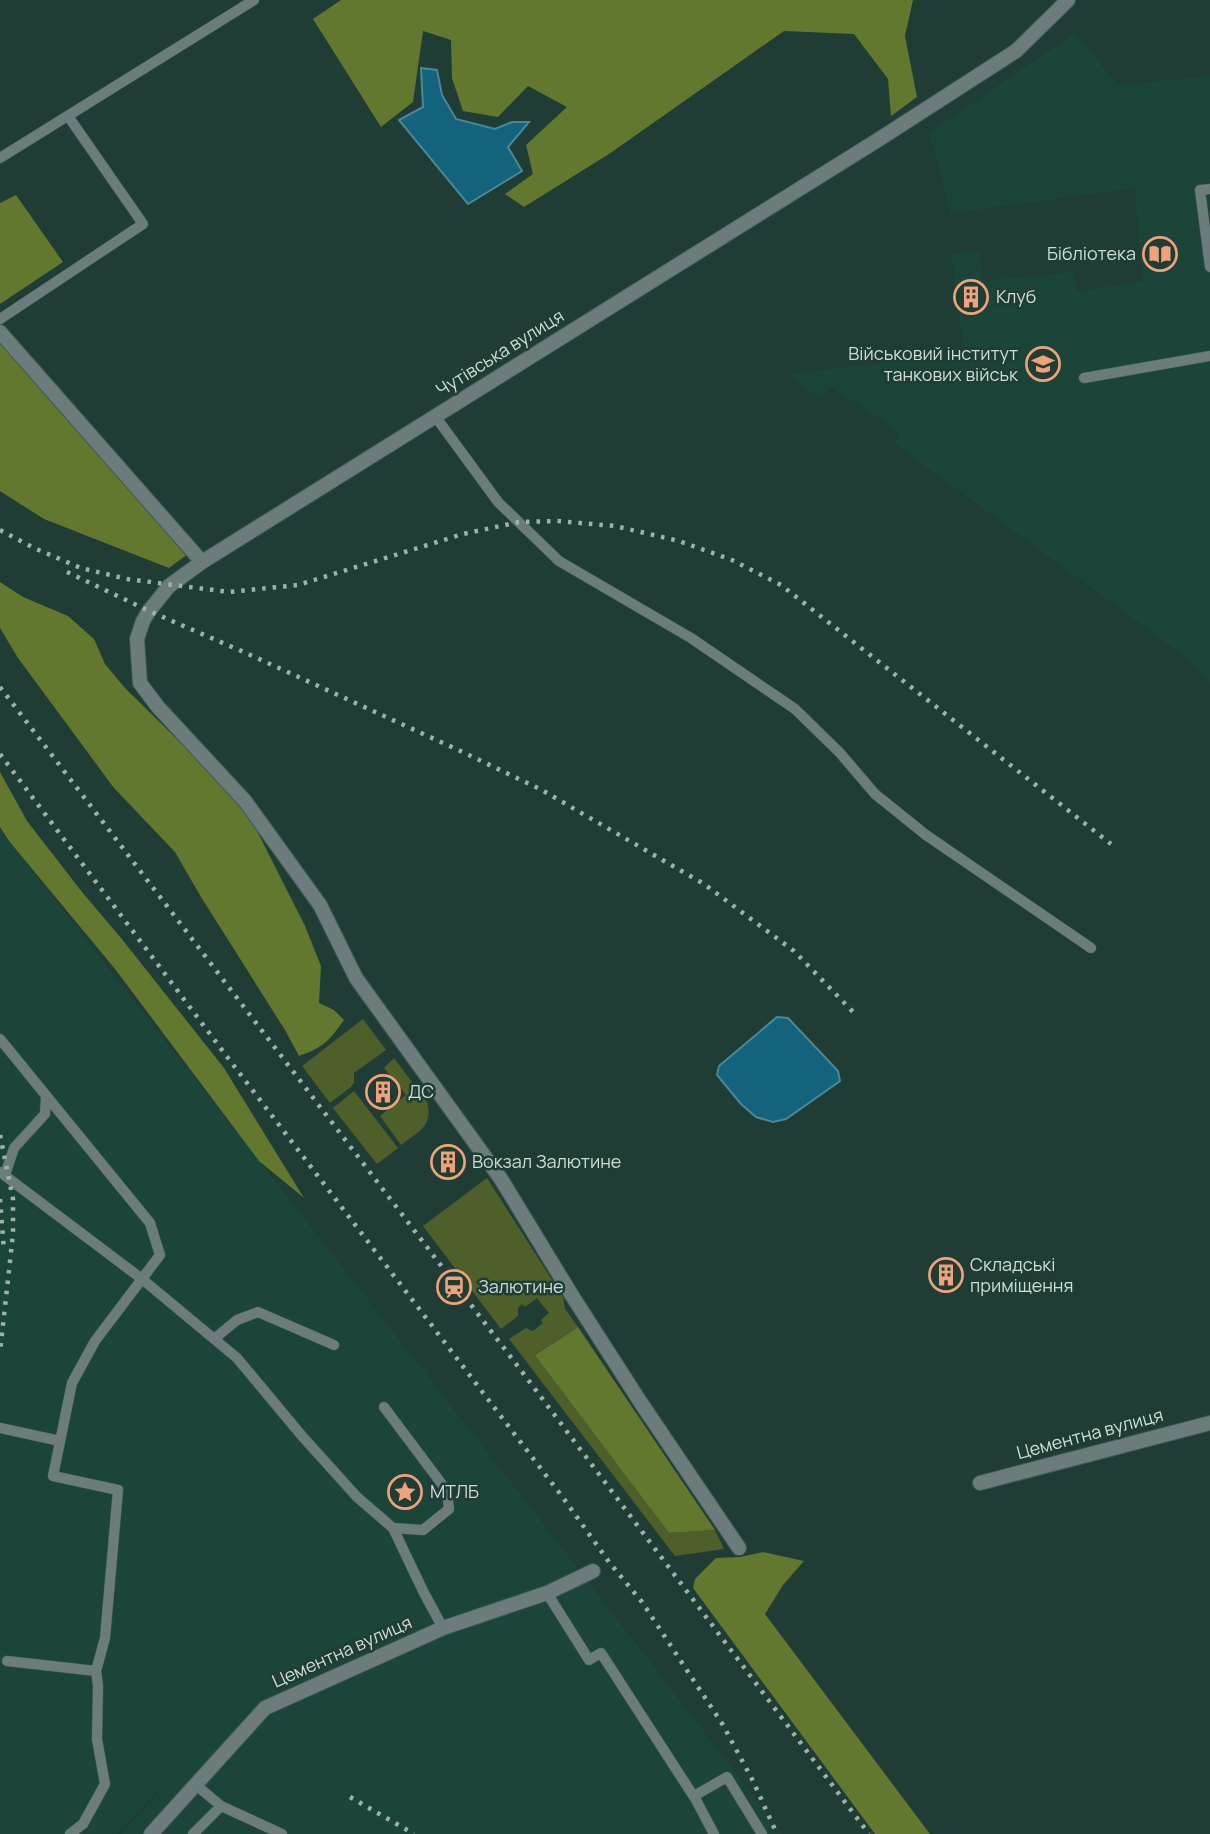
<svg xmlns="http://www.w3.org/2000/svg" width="1210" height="1834" font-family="Manrope,sans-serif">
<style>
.built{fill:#1c453a}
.green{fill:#4f5f2a}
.forest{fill:#62782f}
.water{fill:#13637c;stroke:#4a8897;stroke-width:2}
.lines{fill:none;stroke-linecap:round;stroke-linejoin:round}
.service-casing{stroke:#3e5a52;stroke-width:11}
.minor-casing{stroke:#3e5a52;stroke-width:16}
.service{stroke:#6c7b7c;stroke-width:10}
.minor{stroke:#6c7b7c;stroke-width:14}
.rail{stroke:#9eb2ac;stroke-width:4.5;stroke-dasharray:3.5 7;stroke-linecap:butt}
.labels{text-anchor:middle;stroke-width:5;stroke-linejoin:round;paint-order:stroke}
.poi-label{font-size:18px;fill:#ccddd7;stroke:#1f3d35;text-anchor:start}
.street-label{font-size:18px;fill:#ccddd7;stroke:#1f3d35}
</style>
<rect width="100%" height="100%" fill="#1f3d35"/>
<path class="built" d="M 1075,33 L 1118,85 L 1210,76 L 1210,686 L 1194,663 L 894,443 L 899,431 L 831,387 L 822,399 L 787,375 L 964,352 L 951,254 L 980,250 L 982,281 L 1074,272 L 1077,292 L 1143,281 L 1138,232 L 1135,188 L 951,213 L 929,133 Z
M 0,827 L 9,841 L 549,1531 L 783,1834 L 121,1834 L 202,1744 L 117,1834 L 0,1834 Z"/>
<path class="green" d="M 363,1019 L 386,1050 L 354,1073 L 354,1083 L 351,1087 L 330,1103 L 302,1066 Z
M 394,1058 L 427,1102 C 434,1126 418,1132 401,1145 L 380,1116 L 406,1095 L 384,1068 Z
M 354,1091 L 398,1148 L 377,1164 L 333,1108 Z
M 487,1178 L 563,1297 L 565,1309 L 578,1327 L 536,1354 L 669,1533 L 715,1530 L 724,1549 L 675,1556 L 509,1339 L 526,1328 L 533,1331 L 543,1323 L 541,1320 L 549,1313 L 537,1298 L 525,1307 L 522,1304 L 518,1308 L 518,1316 L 501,1329 L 423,1226 Z"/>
<path class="forest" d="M 341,0 L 913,0 L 905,36 L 917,97 L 891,116 L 888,79 L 854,34 L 784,31 L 609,154 L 524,207 L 505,194 L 533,174 L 526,145 L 567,107 L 528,86 L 498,117 L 463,111 L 452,78 L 451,40 L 423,31 L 413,102 L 381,127 L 313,19 Z
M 16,195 L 63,262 L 0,304 L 0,203 Z
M 0,335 L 196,548 L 169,568 L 44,519 L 0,491 Z
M 0,582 L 23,597 L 68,616 L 94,639 L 105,664 L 125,688 L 234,795 L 252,821 L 305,926 L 321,966 L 319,1003 L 334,1010 L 344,1020 C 329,1041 324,1047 299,1056 L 285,1030 L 201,897 L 175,852 L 114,788 L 18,658 L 0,628 Z
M 0,772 L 27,821 L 82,892 L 121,938 L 224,1068 L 304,1198 L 259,1161 L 115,969 L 9,841 L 0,827 Z
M 578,1327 L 715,1530 L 669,1533 L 535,1355 Z
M 763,1552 L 804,1561 L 783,1585 L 765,1614 L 930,1834 L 875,1834 L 693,1588 L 695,1579 L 716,1558 L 740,1557 Z"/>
<path class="water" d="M 421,68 L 437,70 L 442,95 L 456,119 L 495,129 L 512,122 L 529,122 L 508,147 L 522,171 L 468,204 L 399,120 L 423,107 Z
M 777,1017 L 788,1018 L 838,1071 L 840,1081 L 786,1119 L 773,1122 L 756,1117 L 741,1104 L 717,1075 L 719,1066 Z"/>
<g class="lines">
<g class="service-casing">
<path id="service" d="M 0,158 L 254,0
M 1210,189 L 1200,190 L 1210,267
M 0,319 L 143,224 L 68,116
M 1084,378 L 1210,356
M 435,416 L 498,502 L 559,561 L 691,638 L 795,709 L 840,753 L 875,794 L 926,835 L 1091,948
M 0,1039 L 150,1223 L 160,1255 L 95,1341 L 72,1383 L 53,1476 L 118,1490 L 105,1638 L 96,1671 L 7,1661
M 0,1172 L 142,1279 L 237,1358 L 302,1436 L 357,1497 L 393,1528 L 423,1530 L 449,1509 L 447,1491 L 384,1407
M 5,1175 L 14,1148 L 45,1114 L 46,1095
M 214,1339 L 237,1320 L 258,1312 L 334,1345
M 0,1428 L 60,1441
M 393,1528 L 424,1593 L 443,1628
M 547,1593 L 589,1660 L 601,1653 L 696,1800 L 714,1834
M 196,1785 L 221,1806
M 694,1796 L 727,1777 L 762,1834
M 70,1834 L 83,1824 L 105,1784 L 97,1739 L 98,1686 L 96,1671
M 193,1834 L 221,1806 L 282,1834"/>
</g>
<g class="minor-casing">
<path id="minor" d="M 0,332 L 202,562
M 980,1483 L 1210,1423
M 739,1548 L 641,1403 L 571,1294 L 501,1179 L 356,978 L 320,905 L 245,801 L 158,707 L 140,683 L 137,639 L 143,621 L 149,611 L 169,586 L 202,562 L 881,138 L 1016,51 L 1068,0
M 151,1834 L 265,1708 L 443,1628 L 547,1593 L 593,1571"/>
</g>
<use href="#service" class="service"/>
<use href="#minor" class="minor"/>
<path class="rail" d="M 0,530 L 34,548 L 81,568 L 127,579 L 229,592 L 298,585 L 463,534 L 519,522 L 557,521 L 615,526 L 679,541 L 732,560 L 781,585 L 1111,844
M 67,572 L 149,611 L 246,653 L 454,748 L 540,789 L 704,884 L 794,951 L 856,1015
M 0,687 L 526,1377 L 869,1834
M 0,754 L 228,1058 L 564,1499 L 609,1562 L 642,1602 L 723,1725 L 753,1781 L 777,1834
M 0,1135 L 13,1199 L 13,1234 L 0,1352
M 0,1199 L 4,1251
M 350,1797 L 414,1834"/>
</g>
<defs>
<g id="library-ring" transform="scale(1.75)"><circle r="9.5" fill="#1f3d35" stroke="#f0a27a" stroke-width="1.5"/><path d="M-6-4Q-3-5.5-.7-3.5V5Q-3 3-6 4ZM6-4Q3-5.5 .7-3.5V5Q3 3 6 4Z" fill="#f0a27a"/></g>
<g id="building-ring" transform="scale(1.75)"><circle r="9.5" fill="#1f3d35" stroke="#f0a27a" stroke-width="1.5"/><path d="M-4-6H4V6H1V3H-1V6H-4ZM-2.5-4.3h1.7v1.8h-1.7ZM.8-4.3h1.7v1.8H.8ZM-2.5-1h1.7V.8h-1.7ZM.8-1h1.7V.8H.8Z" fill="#f0a27a"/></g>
<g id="university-ring" transform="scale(1.75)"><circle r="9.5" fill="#1f3d35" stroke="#f0a27a" stroke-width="1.5"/><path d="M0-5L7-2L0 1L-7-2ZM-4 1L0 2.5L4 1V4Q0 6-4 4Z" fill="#f0a27a"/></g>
<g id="station-ring" transform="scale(1.75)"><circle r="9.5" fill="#1f3d35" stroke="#f0a27a" stroke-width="1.5"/><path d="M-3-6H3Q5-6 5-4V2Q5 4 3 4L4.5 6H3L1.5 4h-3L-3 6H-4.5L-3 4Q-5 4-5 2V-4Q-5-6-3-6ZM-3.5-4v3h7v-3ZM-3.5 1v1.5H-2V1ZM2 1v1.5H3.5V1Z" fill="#f0a27a"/></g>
<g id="sight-ring" transform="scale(1.75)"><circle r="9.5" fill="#1f3d35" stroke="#f0a27a" stroke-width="1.5"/><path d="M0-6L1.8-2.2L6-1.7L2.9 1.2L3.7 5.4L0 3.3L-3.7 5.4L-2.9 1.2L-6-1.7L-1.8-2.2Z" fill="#f0a27a"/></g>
</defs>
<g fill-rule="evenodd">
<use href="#library-ring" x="1160" y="254"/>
<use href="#building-ring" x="971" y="297"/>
<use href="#university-ring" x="1043" y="364"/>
<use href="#building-ring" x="383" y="1092"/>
<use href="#building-ring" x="448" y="1162"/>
<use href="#building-ring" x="946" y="1275"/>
<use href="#station-ring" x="454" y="1287"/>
<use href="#sight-ring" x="405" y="1492"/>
</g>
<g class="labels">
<g class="poi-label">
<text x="1136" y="260" text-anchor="end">Бібліотека</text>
<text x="996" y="303">Клуб</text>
<text x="1018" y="360" text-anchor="end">Військовий інститут<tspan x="1018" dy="21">танкових військ</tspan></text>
<text x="408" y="1098">ДС</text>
<text x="472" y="1168">Вокзал Залютине</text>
<text x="970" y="1271">Складські<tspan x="970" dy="21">приміщення</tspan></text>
<text x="478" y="1293">Залютине</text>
<text x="430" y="1498">МТЛБ</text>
</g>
<g class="street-label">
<text transform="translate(500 353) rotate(-32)" y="6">Чутівська вулиця</text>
<text transform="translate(1090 1434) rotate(-15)" y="6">Цементна вулиця</text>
<text transform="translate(342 1652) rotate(-24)" y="6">Цементна вулиця</text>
</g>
</g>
</svg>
